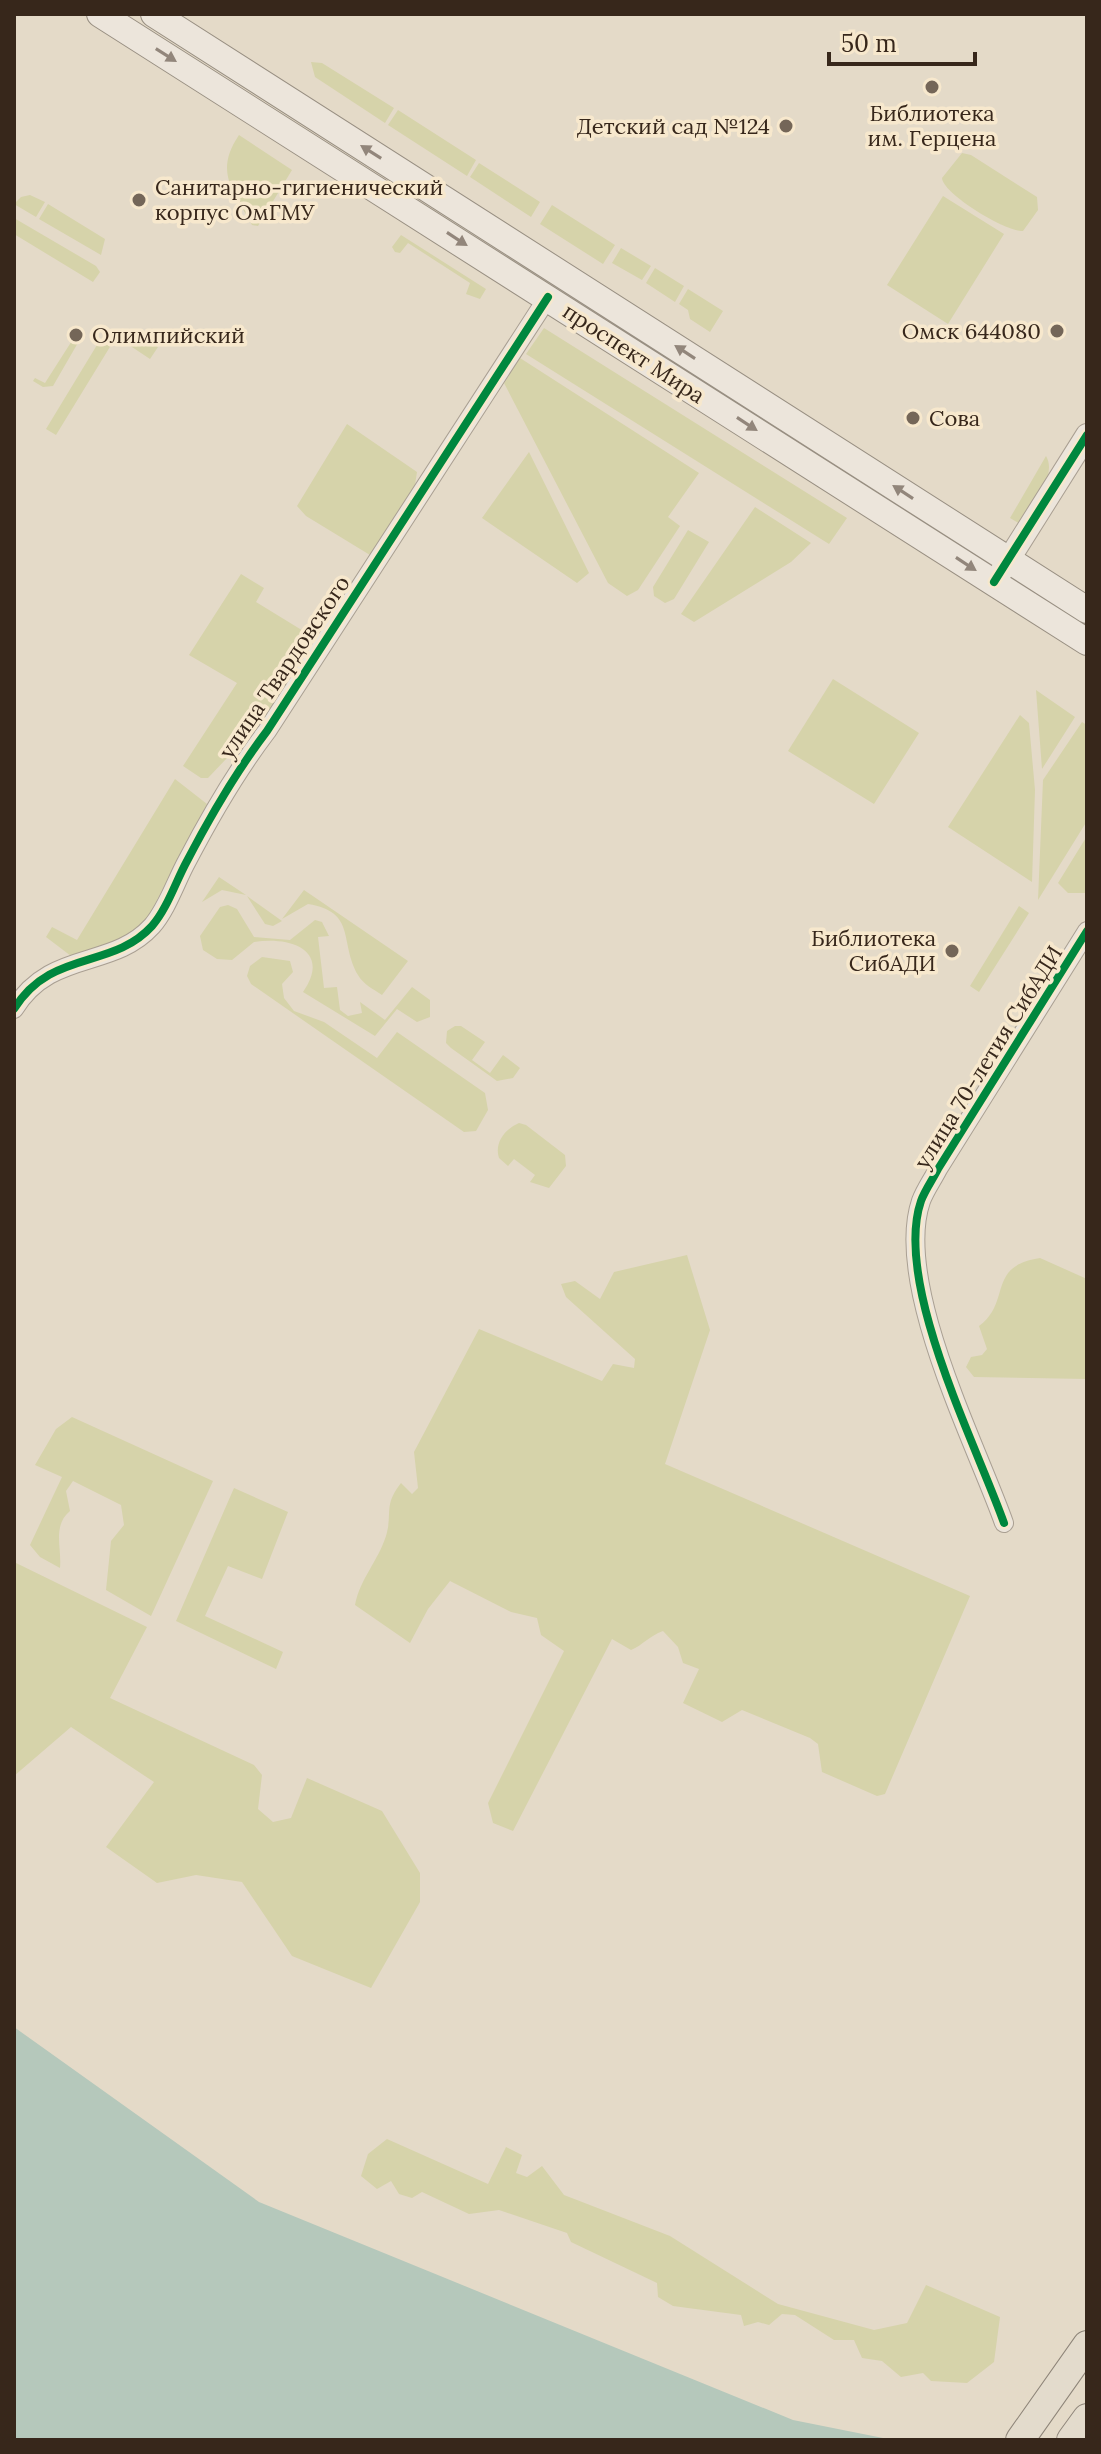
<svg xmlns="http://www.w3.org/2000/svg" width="1101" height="2454" font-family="Lora,serif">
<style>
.green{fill:#d6d3aa}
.water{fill:#b5c8bb}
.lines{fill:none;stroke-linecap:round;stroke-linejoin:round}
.minor-casing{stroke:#a99f92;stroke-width:20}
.tertiary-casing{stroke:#a99f92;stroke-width:24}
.secondary-casing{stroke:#988f82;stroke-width:28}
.primary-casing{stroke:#8e8579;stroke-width:30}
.minor{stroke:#ece5db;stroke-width:18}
.tertiary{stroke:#ece5db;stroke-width:22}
.secondary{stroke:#ece5db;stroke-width:26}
.primary{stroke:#e3dbcc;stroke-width:28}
.cycleway-casing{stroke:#f7e8cd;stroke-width:13}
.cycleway{stroke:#00873e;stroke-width:8}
.oneway{fill:#92867b}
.poi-dot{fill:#746658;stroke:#f7e8cd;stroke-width:3}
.labels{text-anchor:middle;stroke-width:7;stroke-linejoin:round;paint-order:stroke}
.poi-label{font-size:22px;fill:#37271b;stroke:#f7e8cd;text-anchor:end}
.street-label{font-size:22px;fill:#37271b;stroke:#f7e8cd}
</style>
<rect width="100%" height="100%" fill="#e4dac8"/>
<path class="green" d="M 311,62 L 322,63 L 394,108 L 385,123 L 315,77 Z
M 398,110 L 476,160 L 467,176 L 388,125 Z
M 239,135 L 292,170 L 258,226 L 252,225 C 233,190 214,172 239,135 Z
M 962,153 L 971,155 L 1037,197 L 1038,210 L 1023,231 C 1006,232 943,194 942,178 Z
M 479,163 L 540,202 L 531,217 L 470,177 Z
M 30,195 L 45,202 L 36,217 L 14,204 L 21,197 Z
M 943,196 L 1004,234 L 948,324 L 887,285 Z
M 48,204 L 105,239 L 101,255 L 39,219 Z
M 552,205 L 615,245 L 603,264 L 540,224 Z
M 14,218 L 96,266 L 100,272 L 93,282 L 14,234 Z
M 401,235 L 486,289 L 480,299 L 466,294 L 470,283 L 408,243 L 400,253 L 395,252 L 392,247 Z
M 621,248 L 651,266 L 642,280 L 612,263 Z
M 655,268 L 684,286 L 675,302 L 646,283 Z
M 688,289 L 723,311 L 710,332 L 690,319 L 688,310 L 679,304 Z
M 544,328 L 847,518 L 829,544 L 526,354 Z
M 136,333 L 158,347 L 150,359 L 129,345 Z
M 107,334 L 116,337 L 56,435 L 46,429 L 100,340 Z
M 75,336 L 79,341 L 53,386 L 43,387 L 33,381 L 35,378 L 45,383 Z
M 520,358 L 699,473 L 668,517 L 680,526 L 638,590 L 627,596 L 608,583 L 504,383 Z
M 347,424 L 417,472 L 415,485 L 370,555 L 306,516 L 297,506 Z
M 529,452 L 589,573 L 577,583 L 482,518 Z
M 1046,456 C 1058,476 1031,506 1020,524 L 1010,518 Z
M 755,507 L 811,543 L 791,562 L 694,622 L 681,614 Z
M 688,530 L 709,542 L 674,599 L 665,603 L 654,596 L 653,587 Z
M 241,574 L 264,588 L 256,602 L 318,640 L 265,718 L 208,778 L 201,778 L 183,766 L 237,683 L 189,655 Z
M 833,679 L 919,733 L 874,804 L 788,751 Z
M 1036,690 L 1075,717 L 1042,769 Z
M 1020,715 L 1029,723 L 1035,790 L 1032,882 L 948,827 Z
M 1082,722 L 1087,725 L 1087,821 L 1038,900 L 1043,780 Z
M 175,779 L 207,804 L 144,925 L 122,941 L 71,956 L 46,937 L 52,927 L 77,940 Z
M 1087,836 L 1087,893 L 1068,893 L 1058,883 Z
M 219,877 L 246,895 L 222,890 L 202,902 Z
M 304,890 L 408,961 L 382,995 C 373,989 363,984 358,975 C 339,942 357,912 308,904 L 282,919 Z
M 247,896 L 282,921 L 273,926 L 265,924 Z
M 228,905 L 237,909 L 254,937 L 290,940 L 315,920 L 322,922 L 329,936 L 318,937 L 324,988 L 337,987 L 340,1010 L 348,1016 L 362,1013 L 360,1002 L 385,1020 L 412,987 L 430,1000 L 430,1017 L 417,1022 L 397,1009 L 375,1036 L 303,992 C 332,950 290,936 254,942 L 232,960 L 217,959 L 203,950 L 200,936 L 220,907 Z
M 1019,906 L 1029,913 L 979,992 L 970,986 Z
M 262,957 L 290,961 L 293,972 L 282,984 L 284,998 L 294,1011 L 324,1022 L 377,1058 L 397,1032 L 485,1093 L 488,1110 L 476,1131 L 464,1132 L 251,984 L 247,976 L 250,966 Z
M 455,1026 L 461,1026 L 485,1042 L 472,1060 L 490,1073 L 503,1055 L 520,1068 L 513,1078 L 497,1081 L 451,1048 L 446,1043 L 447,1031 Z
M 519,1123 L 526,1125 L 565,1155 L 566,1166 L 549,1188 L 530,1182 L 535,1175 L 514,1159 L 508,1166 L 499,1158 C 494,1143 505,1129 519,1123 Z
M 687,1255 L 710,1330 L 665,1464 L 970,1596 L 885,1794 L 877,1796 L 822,1772 L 818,1744 L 810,1738 L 742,1710 L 722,1722 L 683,1703 L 699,1669 L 683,1663 L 678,1647 L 663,1631 C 649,1636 643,1645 631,1650 L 612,1639 L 513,1831 L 493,1823 L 488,1803 L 564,1651 L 541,1635 L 537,1618 L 511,1612 L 450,1581 L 428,1609 L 410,1643 L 355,1605 C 360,1579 378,1561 386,1536 C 393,1512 383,1506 401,1483 L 412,1494 L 418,1488 L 414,1452 L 479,1329 L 602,1381 L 613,1364 L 634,1368 L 635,1359 L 566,1297 L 561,1284 L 575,1281 L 600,1299 L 614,1272 Z
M 1040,1258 L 1087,1279 L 1087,1379 L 974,1377 L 966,1367 L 971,1357 L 982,1355 L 987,1349 L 979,1326 C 1012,1302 986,1266 1040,1258 Z
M 72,1417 L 213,1481 L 151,1616 L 106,1590 L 111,1541 L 124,1525 L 121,1505 L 73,1481 L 66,1491 L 70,1511 C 52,1526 62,1548 60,1568 L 40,1557 L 30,1545 L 62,1477 L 35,1465 L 56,1429 Z
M 234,1488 L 288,1512 L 262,1579 L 228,1566 L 205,1616 L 283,1652 L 276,1669 L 176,1621 Z
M 14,1562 L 147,1627 L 110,1698 L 254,1765 L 262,1775 L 258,1809 L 273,1822 L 291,1818 L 307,1778 L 382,1811 L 420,1873 L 420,1902 L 371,1988 L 292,1956 L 242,1882 L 196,1875 L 157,1883 L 106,1847 L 154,1782 L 71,1727 L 14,1776 Z
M 387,2139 L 488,2184 L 506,2147 L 522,2155 L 516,2173 L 527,2177 L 542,2166 L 564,2195 L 670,2236 L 778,2304 L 874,2330 L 907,2323 L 926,2285 L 1000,2317 L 994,2362 L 967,2383 L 931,2381 L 923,2373 L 901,2377 L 882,2361 L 862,2358 L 854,2340 L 834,2340 L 795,2315 L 782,2314 L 769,2325 L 758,2322 L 744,2326 L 741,2315 L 673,2306 L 658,2297 L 657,2283 L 571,2242 L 567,2233 L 499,2210 L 469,2214 L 422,2192 L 412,2198 L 399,2194 L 391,2181 L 377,2189 L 361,2176 L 368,2154 Z"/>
<path class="water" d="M 14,2027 L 259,2202 L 793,2420 L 893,2440 L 14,2440 Z"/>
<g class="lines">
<g class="minor-casing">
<path id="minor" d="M 14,1009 C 51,949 112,970 152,926 C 167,909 176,881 187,861 C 211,815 235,773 267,731 L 548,297
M 1004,1523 C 976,1444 893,1283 921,1201 C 925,1190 933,1179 938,1169 L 1087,931"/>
</g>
<g class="tertiary-casing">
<path id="tertiary" d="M 999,575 L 1087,435"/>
</g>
<g class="secondary-casing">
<path id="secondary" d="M 100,14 L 1087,642
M 154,14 L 1087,610"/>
</g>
<g class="primary-casing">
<path id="primary" d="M 1020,2440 L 1087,2345
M 1071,2440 L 1087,2418"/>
</g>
<use href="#minor" class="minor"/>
<use href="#tertiary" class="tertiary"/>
<use href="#secondary" class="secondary"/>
<use href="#primary" class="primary"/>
<g class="cycleway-casing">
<path id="cycleway" d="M 994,582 L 1087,435
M 14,1009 C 51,949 112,970 152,926 C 167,909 176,881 187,861 C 211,815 235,773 267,731 L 548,297
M 1004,1523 C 976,1444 893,1283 921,1201 C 925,1190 933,1179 938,1169 L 1087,931"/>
</g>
<use href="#cycleway" class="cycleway"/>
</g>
<defs><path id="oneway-solid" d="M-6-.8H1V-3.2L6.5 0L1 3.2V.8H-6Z" transform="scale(2)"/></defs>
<g class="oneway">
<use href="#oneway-solid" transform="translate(166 55) rotate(32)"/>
<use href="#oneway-solid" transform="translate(371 152) rotate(-148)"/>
<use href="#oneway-solid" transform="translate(457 239) rotate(33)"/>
<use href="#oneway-solid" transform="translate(685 352) rotate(-147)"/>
<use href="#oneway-solid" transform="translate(747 424) rotate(33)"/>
<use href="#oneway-solid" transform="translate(903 492) rotate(-147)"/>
<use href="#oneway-solid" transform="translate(966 564) rotate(33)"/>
</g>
<g class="poi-dot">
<circle cx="932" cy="87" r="8"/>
<circle cx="786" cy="126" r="8"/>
<circle cx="139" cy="200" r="8"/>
<circle cx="1057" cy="331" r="8"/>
<circle cx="76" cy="335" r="8"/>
<circle cx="913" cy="418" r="8"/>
<circle cx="952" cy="951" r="8"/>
</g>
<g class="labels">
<g class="poi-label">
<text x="932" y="121" text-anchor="middle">Библиотека<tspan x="932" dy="25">им. Герцена</tspan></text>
<text x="770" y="134">Детский сад №124</text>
<text x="155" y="195" text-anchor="start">Санитарно-гигиенический<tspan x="155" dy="25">корпус ОмГМУ</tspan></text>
<text x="1041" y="339">Омск 644080</text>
<text x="92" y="343" text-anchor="start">Олимпийский</text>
<text x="929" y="426" text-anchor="start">Сова</text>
<text x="936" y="946">Библиотека<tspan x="936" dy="25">СибАДИ</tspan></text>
</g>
<g class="street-label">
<text transform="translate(634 353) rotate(33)" y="8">проспект Мира</text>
<text transform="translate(284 667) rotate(-56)" y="8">улица Твардовского</text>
<text transform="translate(988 1057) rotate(-58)" y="8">улица 70-летия СибАДИ</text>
</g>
</g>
<rect width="1101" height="2454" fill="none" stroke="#37271b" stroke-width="32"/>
<path d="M829 52v12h146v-12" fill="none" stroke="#37271b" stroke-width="4"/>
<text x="841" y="52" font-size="24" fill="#37271b" stroke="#f7e8cd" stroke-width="6" paint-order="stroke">50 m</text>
</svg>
